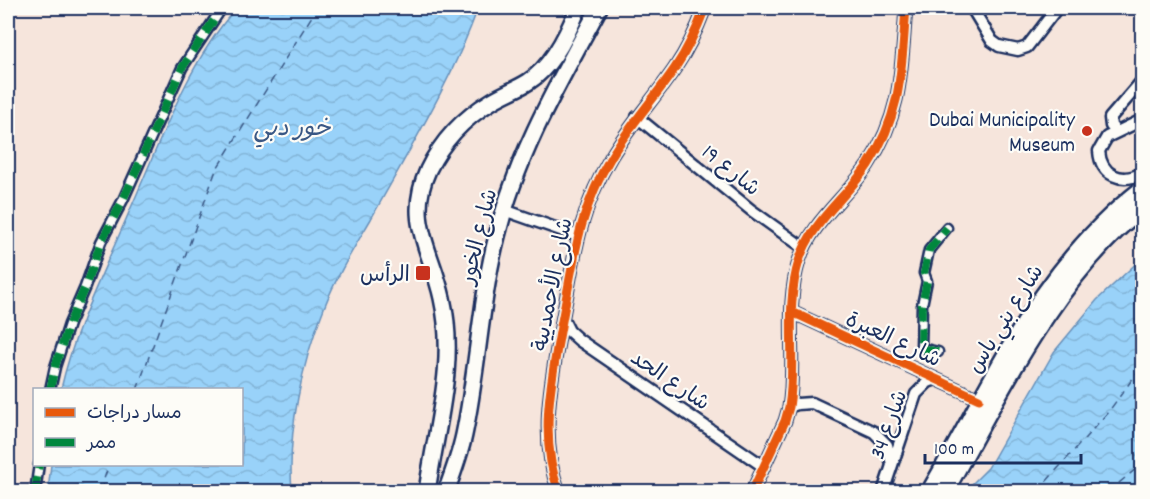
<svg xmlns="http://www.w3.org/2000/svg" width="1150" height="499" font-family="Dekko,'Playpen Sans Arabic',sans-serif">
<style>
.water{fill:url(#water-waves);stroke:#6791bb;stroke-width:1.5}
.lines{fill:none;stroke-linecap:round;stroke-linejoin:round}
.ferry{stroke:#3a5885;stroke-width:1.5;stroke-dasharray:8 6;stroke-linecap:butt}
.pedestrian-casing{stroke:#1b2f5e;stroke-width:13}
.minor-casing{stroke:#1b2f5e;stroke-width:15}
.secondary-casing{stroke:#1b2f5e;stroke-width:20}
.pedestrian{stroke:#fdfcf7;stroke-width:8}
.minor{stroke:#fdfcf7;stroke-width:10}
.secondary{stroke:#fdfcf7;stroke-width:15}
.quiet{stroke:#00873e;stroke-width:8;stroke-dasharray:15 8;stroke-linecap:butt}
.cycleway-casing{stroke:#fdfcf7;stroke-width:13}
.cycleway{stroke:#e8590c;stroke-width:9}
.poi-dot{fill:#c8321e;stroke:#fdfcf7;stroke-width:2}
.labels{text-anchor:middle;stroke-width:4.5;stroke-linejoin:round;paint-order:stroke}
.poi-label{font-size:22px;fill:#1b2f5e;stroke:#fdfcf7;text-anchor:end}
.street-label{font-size:22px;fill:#1b2f5e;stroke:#fdfcf7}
.water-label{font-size:24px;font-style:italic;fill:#3a5885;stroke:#fdfcf7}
</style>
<defs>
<pattern id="water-waves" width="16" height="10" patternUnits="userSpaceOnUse" patternTransform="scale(1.5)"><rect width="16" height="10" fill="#99d2f9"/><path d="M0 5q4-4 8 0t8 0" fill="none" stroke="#83b5d8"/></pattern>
</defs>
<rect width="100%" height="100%" fill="#f6e5dc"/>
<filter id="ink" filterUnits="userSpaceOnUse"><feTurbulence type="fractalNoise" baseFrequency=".0167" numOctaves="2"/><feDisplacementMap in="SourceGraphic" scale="12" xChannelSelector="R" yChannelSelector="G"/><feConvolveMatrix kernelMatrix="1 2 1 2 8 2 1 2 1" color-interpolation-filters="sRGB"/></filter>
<g filter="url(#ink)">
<path class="water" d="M 236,8 L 478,8 C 451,83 409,150 371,219 C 354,248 336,277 324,308 C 302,362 287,433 292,491 L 48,491 L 51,465 L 242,464 L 242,390 L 61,389 C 75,327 105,269 130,210 C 161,140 186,66 236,8 Z
M 1142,258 L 1142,491 L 965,491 L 988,468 L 1054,352 L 1097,300 Z"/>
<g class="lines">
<path class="ferry" d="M 137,390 L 216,170 L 317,8
M 104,492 L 103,482 L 109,464
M 1037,492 L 1109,411 L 1142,366
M 1108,492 L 1142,464"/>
<g class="pedestrian-casing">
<path id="pedestrian" d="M 938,352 L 921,348 L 922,305 L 927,281 L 924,273 L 929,250 L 947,228
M 50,390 L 55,367 L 69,324 L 85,287 L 101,242 L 123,200 L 182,68 L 222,8
M 35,492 L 39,464"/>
</g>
<g class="minor-casing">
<path id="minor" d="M 972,8 L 992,41 L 999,46 L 1018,50 L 1027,47 L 1057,8
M 8,10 L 9,8
M 637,117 L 751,210 L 804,248
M 1142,120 L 1107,137 L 1099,151 C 1101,176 1122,184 1142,173
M 1117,132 L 1111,126 L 1110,118 L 1142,81
M 504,210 L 578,236
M 792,312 L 979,399
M 563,319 L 569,331 L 579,340 L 763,466
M 789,407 L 797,404 L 812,403 L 874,432 L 887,445 L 892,464
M 559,492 C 538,436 552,377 562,321 C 574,260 578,212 611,157 C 630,125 654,99 675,68 C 688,49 697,29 705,8
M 752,492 L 785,421 L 789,407 C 797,359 784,309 799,261 C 811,222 845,199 868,165 C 903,112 901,68 906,8
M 883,492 L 916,394 L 928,382 L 936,379"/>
</g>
<g class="secondary-casing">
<path id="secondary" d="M 427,492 C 436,426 457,364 442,298 C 432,251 405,221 428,170 C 442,141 464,118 492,101 C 503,94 517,89 528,82 C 553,66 568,34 578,8
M 446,492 C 453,473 460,454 464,435 C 478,369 480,302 497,236 C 517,154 559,82 599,8
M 929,492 C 993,383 1039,268 1142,189
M 945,492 C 1000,394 1053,280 1142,208"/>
</g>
<use href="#pedestrian" class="pedestrian"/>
<use href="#minor" class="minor"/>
<use href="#secondary" class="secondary"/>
<path class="quiet" d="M 938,352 L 921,348 L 922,305 L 927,281 L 924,273 L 929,250 L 947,228
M 50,390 L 55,367 L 69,324 L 85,287 L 101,242 L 123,200 L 182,68 L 222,8
M 35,492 L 39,464"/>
<g class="cycleway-casing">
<path id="cycleway" d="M 792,312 L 979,399
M 559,492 C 538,436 552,377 562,321 C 574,260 578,212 611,157 C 630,125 654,99 675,68 C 688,49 697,29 705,8
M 752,492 L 785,421 L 789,407 C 797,359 784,309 799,261 C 811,222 845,199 868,165 C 903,112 901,68 906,8"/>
</g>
<use href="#cycleway" class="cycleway"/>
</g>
</g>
<g class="poi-dot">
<circle cx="1087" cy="131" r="6"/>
<rect x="415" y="265" width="16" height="16" rx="3"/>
</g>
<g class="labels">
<g class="poi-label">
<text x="1075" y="126">Dubai Municipality<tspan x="1075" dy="25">Museum</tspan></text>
<text x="410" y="281">الرأس</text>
</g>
<g class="street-label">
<text transform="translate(732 169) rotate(39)" y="8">شارع 19</text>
<text transform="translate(477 236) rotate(-76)" y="8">شارع الخور</text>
<text transform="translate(551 284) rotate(-79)" y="8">شارع الأحمديية</text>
<text transform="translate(1004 318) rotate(-58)" y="8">شارع بني ياس</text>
<text transform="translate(894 338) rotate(25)" y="8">شارع العبرة</text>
<text transform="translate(671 379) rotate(34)" y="8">شارع الحد</text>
<text transform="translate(887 424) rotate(-70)" y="8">شارع 34</text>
</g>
<g class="water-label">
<text x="292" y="135">خور دبي</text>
</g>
</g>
<rect width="1150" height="499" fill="none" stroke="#fdfcf7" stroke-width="30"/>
<rect x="15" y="15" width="1120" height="469" fill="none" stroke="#1b2f5e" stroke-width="2" filter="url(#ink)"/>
<rect x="33" y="388" width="210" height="78" fill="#fdfcf7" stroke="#a3aaba" stroke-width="1.5"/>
<rect x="45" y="408" width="30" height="9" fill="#e8590c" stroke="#a3aaba" stroke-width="1.5"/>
<text x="87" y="418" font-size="18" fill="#1b2f5e">مسار دراجات</text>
<rect x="45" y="438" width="30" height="9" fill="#00873e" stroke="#a3aaba" stroke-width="1.5"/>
<text x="87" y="448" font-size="18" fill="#1b2f5e">ممر</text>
<path d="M925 454v9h156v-9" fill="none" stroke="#1b2f5e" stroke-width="3"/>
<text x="934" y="454" font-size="18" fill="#1b2f5e" stroke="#fdfcf7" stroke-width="4.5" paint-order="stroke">100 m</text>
</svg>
